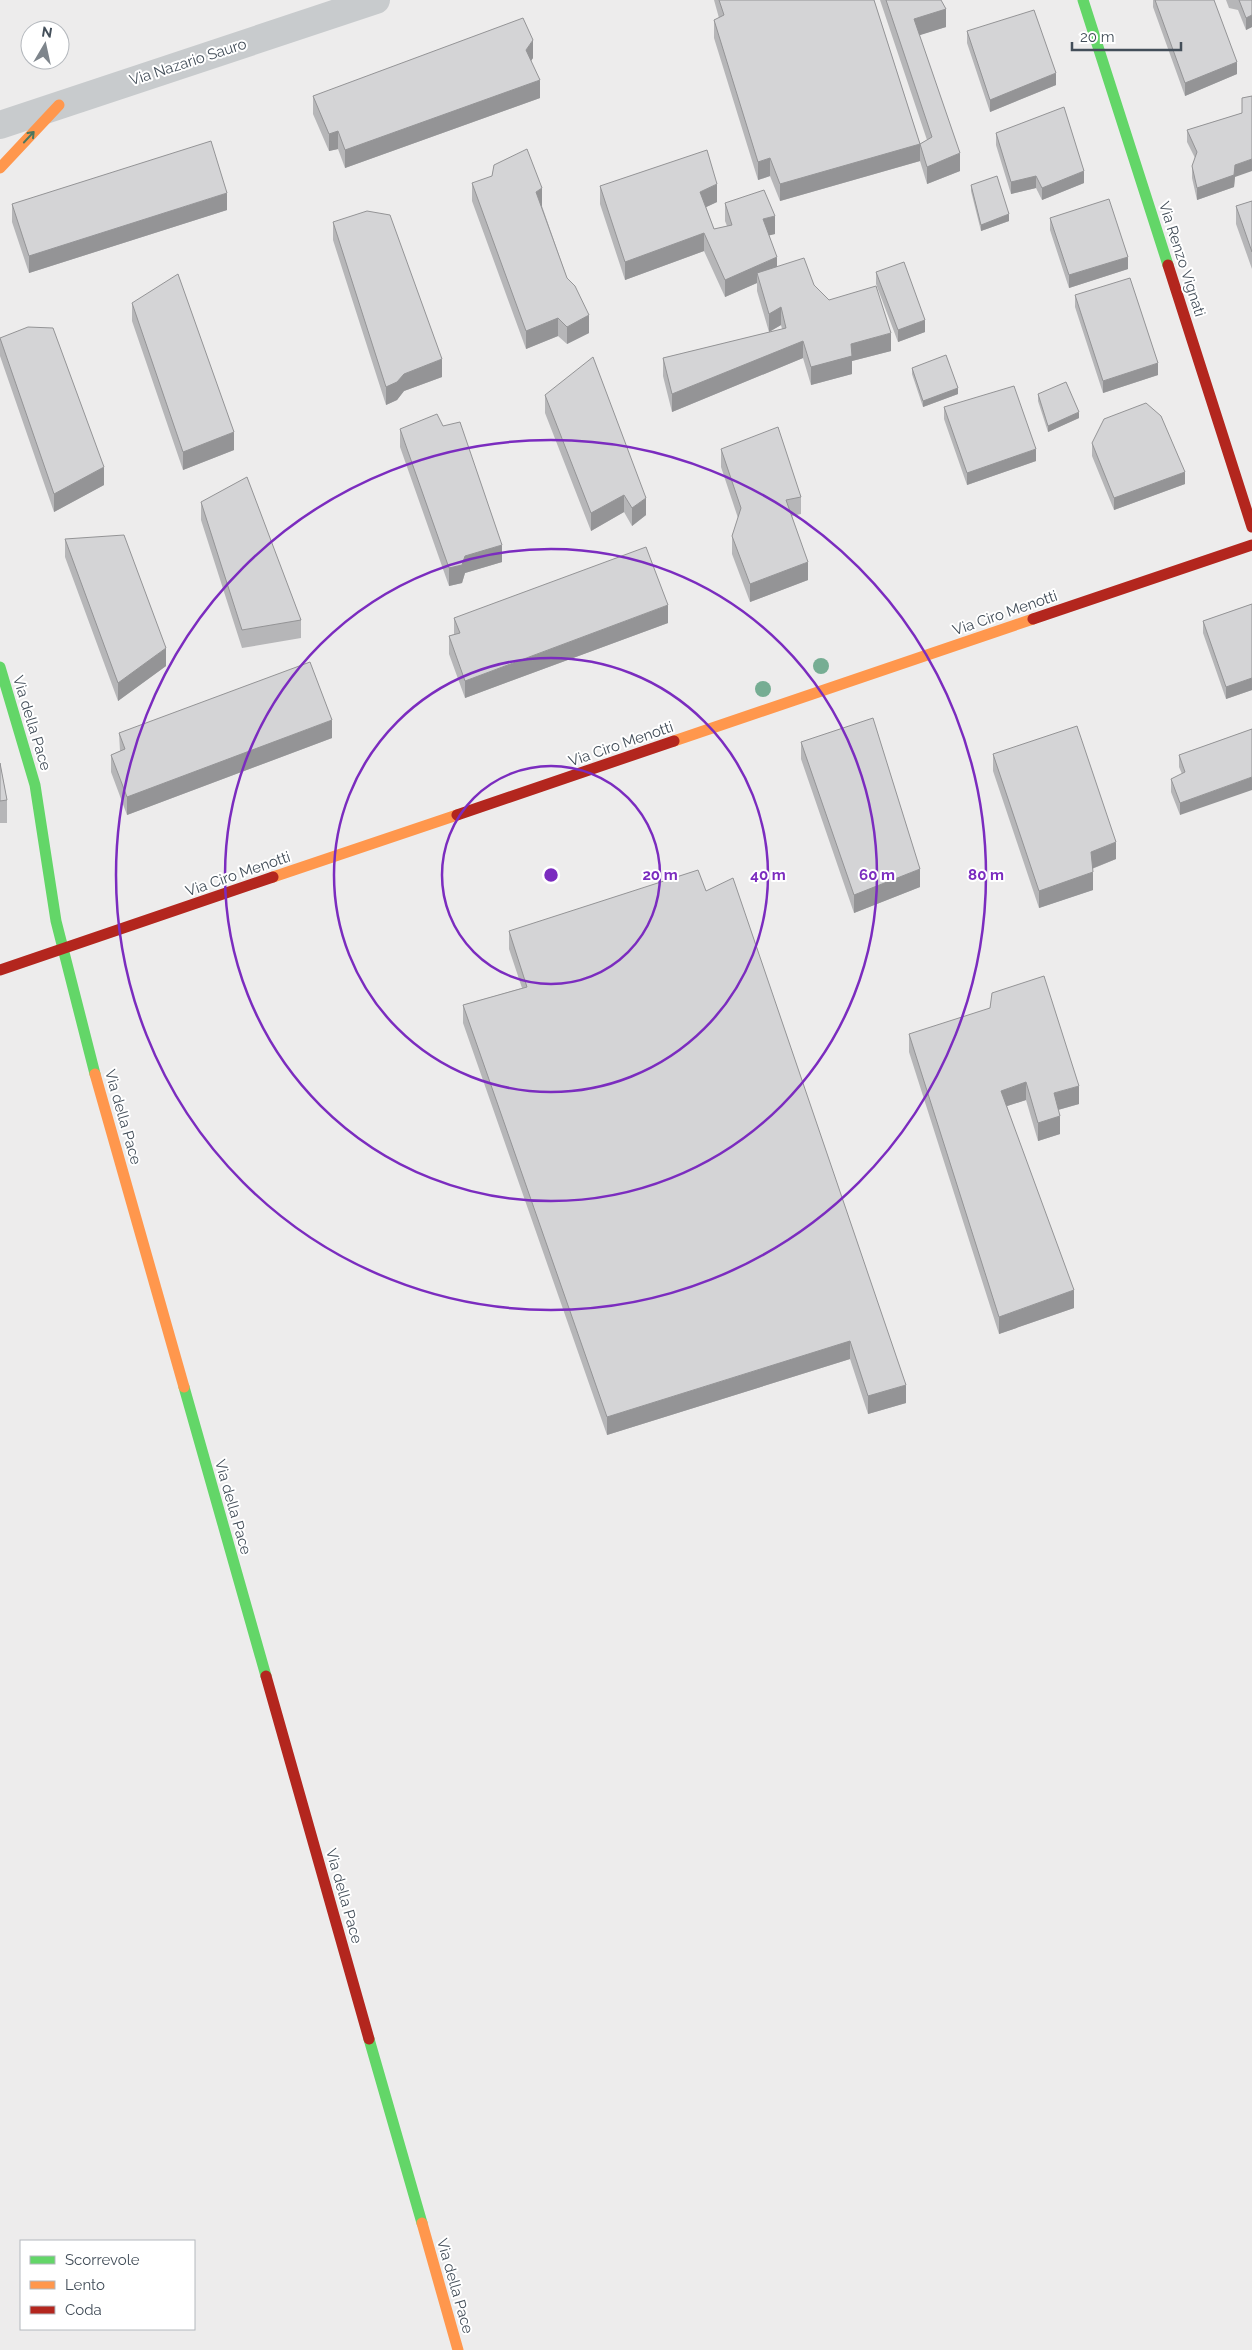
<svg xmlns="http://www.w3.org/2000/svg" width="1252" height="2350" font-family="Raleway,sans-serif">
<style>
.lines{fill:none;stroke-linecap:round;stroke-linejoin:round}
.street{stroke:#c8cbcd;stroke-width:28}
.fast{stroke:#63d668;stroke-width:11}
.slow{stroke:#ff974d;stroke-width:11}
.jam{stroke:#b3261e;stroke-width:11}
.tree{fill:#76ad93}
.wall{fill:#b6b6b8}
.shaded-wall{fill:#949496}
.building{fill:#d4d4d6;stroke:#949496}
.oneway{stroke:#4d775e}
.ring{fill:none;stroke:#7b2cbf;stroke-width:2.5}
.labels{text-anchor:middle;stroke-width:4;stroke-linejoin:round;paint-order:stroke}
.street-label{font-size:15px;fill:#434e59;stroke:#fff}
.centre{fill:#7b2cbf;stroke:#fff;stroke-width:2.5}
.ring-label{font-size:15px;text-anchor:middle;font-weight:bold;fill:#7b2cbf;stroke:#fff;stroke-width:4;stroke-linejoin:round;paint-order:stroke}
</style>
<rect width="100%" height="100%" fill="#edecec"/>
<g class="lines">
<path class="street" d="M 0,125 L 376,0"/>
<path class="fast" d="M 1083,0 L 1168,265
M 0,667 L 35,785 L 56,921 L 95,1074
M 184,1387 L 266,1676
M 369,2039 L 422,2223"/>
<path class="slow" d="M 0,168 L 59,105
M 674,741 L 1033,619
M 273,877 L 457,815
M 95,1074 L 184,1387
M 422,2223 L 458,2350"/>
<path class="jam" d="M 1168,265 L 1252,527
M 1033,619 L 1252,545
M 457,815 L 674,741
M 0,970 L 273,877
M 266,1676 L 369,2039"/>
</g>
<g class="tree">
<circle cx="821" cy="666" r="8"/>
<circle cx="763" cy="689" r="8"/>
</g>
<path class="wall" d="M 714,0 L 874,0 L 920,144 L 927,140 L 880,0 L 941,0 L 946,27 L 919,35 L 960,171 L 927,184 L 920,161 L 780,201 L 770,176 L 758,180 L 714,38 L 714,20 L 719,18 Z
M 1153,0 L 1214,0 L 1237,74 L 1185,96 L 1153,7 Z
M 1226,0 L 1252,0 L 1252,27 L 1246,30 L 1238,10 L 1229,8 Z
M 967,31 L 1056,85 L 990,112 L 967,43 Z
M 533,58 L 531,61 L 540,98 L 345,168 L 338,149 L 329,151 L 313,114 L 313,96 Z
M 1252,96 L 1235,177 L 1234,187 L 1197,200 L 1192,178 L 1192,166 L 1195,158 L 1187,142 L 1187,130 L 1242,113 L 1242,98 Z
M 996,133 L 1084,183 L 1042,200 L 1036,188 L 1011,194 L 996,145 Z
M 472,183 L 542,206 L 567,278 L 589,333 L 567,344 L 558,336 L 526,349 L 472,201 Z
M 971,185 L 1009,221 L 981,231 L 971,191 Z
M 600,186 L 717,202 L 706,207 L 714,229 L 727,226 L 725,221 L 725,203 L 775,234 L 769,235 L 777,267 L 814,285 L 829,300 L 891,351 L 852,361 L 852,374 L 811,385 L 803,358 L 672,412 L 663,376 L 663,358 L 782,329 L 781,325 L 769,332 L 757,291 L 757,283 L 725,297 L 704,251 L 625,280 L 600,204 Z
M 1252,201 L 1252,269 L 1236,224 L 1236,206 Z
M 12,204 L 227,210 L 29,273 L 12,222 Z
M 1050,218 L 1128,269 L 1069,288 L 1050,230 Z
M 333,222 L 442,377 L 404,391 L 397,400 L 386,405 L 333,240 Z
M 876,272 L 925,332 L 898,342 L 876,284 Z
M 1075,295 L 1158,375 L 1103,393 L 1075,307 Z
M 132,303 L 234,450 L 183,470 L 132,321 Z
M 0,338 L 104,485 L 54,512 L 0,356 Z
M 912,368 L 958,394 L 923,407 L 912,374 Z
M 1038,394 L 1079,418 L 1048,432 L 1038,401 Z
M 545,395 L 646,515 L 632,526 L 624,512 L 591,531 L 545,413 Z
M 944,407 L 1036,461 L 967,485 L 944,419 Z
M 400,429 L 502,562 L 465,573 L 462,583 L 449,586 L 400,447 Z
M 1092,443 L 1185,484 L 1114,510 L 1092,456 Z
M 721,449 L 801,497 L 801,514 L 792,516 L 808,580 L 750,602 L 732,554 L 732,536 L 738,518 L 721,467 Z
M 201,502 L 301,620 L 301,638 L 242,648 L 201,520 Z
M 65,539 L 166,666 L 118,701 L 65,557 Z
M 1252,604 L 1252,690 L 1226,699 L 1203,633 L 1203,621 Z
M 454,618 L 668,623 L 465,698 L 449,654 L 449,636 L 454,634 Z
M 1252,729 L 1180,815 L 1171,792 L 1171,779 L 1182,774 L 1179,767 L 1179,755 Z
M 119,733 L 332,738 L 127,815 L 111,772 L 111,755 L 120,751 Z
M 801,742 L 920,887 L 854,913 L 801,759 Z
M 993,754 L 1116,859 L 1092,869 L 1093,890 L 1039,908 L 993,771 Z
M 0,763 L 7,800 L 7,823 L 0,823 Z
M 509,931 L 906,1403 L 868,1414 L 850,1359 L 607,1435 L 463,1023 L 463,1005 L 522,988 L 509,949 Z
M 909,1034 L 1079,1104 L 1058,1110 L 1060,1134 L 1038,1141 L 1026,1100 L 1007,1106 L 1074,1308 L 999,1334 L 909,1052 Z"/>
<path class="shaded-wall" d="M 946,9 L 946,27 L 914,37 L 914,19 Z
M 1252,15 L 1252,27 L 1246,30 L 1246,18 Z
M 533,40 L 533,58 L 526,68 L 526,50 Z
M 1237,62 L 1237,74 L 1185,96 L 1185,83 Z
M 1056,73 L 1056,85 L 990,112 L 990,100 Z
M 540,80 L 540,98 L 345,168 L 345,150 Z
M 338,131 L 338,149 L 329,151 L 329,134 Z
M 920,144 L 920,161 L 780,201 L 780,184 Z
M 960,153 L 960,171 L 927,184 L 927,167 Z
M 770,158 L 770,176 L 758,180 L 758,162 Z
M 1252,159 L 1252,171 L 1235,177 L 1234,187 L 1197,200 L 1197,188 L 1235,165 Z
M 1084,171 L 1084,183 L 1042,200 L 1042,188 Z
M 1036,176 L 1036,188 L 1011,194 L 1011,182 Z
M 717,184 L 717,202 L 700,210 L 700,192 Z
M 542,188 L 542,206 L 536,210 L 536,192 Z
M 227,193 L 227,210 L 29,273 L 29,256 Z
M 1009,214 L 1009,221 L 981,231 L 981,225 Z
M 775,216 L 775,234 L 763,237 L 763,219 Z
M 704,233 L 704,251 L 625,280 L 625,262 Z
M 777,257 L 777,274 L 757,273 L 757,283 L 725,297 L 725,280 Z
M 1128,257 L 1128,269 L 1069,288 L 1069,275 Z
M 781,307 L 781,325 L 769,332 L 769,314 Z
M 589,315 L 589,333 L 567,344 L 567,327 Z
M 558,318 L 558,336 L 526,349 L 526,331 Z
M 925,320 L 925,332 L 898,342 L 898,330 Z
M 891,333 L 891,351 L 852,361 L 852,374 L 811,385 L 811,367 L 851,344 Z
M 803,341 L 803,358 L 672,412 L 672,394 Z
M 442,359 L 442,377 L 404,391 L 397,400 L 386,405 L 386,387 L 404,374 Z
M 1158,363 L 1158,375 L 1103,393 L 1103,381 Z
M 958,388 L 958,394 L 923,407 L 923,401 Z
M 1079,412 L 1079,418 L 1048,432 L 1048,426 Z
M 234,432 L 234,450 L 183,470 L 183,452 Z
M 1036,449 L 1036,461 L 967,485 L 967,473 Z
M 104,467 L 104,485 L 54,512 L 54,494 Z
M 1185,472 L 1185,484 L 1114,510 L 1114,498 Z
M 624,495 L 624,512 L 591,531 L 591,513 Z
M 646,498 L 646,515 L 632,526 L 632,508 Z
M 502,545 L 502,562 L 465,573 L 462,583 L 449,586 L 449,568 L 465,556 Z
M 808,562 L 808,580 L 750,602 L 750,584 Z
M 668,605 L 668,623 L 465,698 L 465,681 Z
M 166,648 L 166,666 L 118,701 L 118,683 Z
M 1252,678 L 1252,690 L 1226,699 L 1226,687 Z
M 332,720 L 332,738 L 127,815 L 127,797 Z
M 1252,777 L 1252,790 L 1180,815 L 1180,803 Z
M 1116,842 L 1116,859 L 1091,869 L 1091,852 Z
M 920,869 L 920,887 L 854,913 L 854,895 Z
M 1093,872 L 1093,890 L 1039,908 L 1039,891 Z
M 1026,1082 L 1026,1100 L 1001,1108 L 1001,1091 Z
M 1079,1086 L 1079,1104 L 1054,1111 L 1054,1093 Z
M 1060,1116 L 1060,1134 L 1038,1141 L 1038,1123 Z
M 1074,1290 L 1074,1308 L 999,1334 L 999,1317 Z
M 850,1341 L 850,1359 L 607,1435 L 607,1417 Z
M 906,1385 L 906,1403 L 868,1414 L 868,1396 Z"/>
<path class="building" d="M 719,0 L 874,0 L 920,144 L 780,184 L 770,158 L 758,162 L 714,20 L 724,15 Z
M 886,0 L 941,0 L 946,9 L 914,19 L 960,153 L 927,167 L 920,144 L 932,137 Z
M 1155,0 L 1214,0 L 1237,62 L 1185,83 Z
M 1239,0 L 1252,0 L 1252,15 L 1246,18 Z
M 1034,10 L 1056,73 L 990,100 L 967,31 Z
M 523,18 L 533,40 L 526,50 L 540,80 L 345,150 L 338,131 L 329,134 L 313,96 Z
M 1252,96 L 1252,159 L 1235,165 L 1234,175 L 1197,188 L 1192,166 L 1197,152 L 1187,130 L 1242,113 L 1242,98 Z
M 1064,107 L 1084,171 L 1042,188 L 1036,176 L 1011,182 L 996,133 Z
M 211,141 L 227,193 L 29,256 L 12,204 Z
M 527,149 L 542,188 L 536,192 L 567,278 L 575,286 L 589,315 L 567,327 L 558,318 L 526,331 L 472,183 L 492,176 L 494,165 Z
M 707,150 L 717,184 L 700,192 L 714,229 L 732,225 L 725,203 L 764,190 L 775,216 L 763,219 L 777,257 L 725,280 L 704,233 L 625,262 L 600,186 Z
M 997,176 L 1009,214 L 981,225 L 971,185 Z
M 1109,199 L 1128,257 L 1069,275 L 1050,218 Z
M 1252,201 L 1252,252 L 1236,206 Z
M 367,211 L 390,215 L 442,359 L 404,374 L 397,382 L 386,387 L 333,222 Z
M 804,258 L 814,285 L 829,300 L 876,286 L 891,333 L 851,344 L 852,356 L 811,367 L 803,341 L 672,394 L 663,358 L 786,328 L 781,307 L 769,314 L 757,273 Z
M 904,262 L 925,320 L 898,330 L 876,272 Z
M 178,274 L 234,432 L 183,452 L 132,303 Z
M 1130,278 L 1158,363 L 1103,381 L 1075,295 Z
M 28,327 L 53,328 L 104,467 L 54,494 L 0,338 Z
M 946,355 L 958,388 L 923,401 L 912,368 Z
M 593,357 L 646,498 L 632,508 L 624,495 L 591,513 L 545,395 Z
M 1066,382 L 1079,412 L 1048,426 L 1038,394 Z
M 1014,386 L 1036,449 L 967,473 L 944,407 Z
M 1146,403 L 1161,416 L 1185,472 L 1114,498 L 1092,443 L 1104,419 Z
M 437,414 L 443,426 L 460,422 L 502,545 L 465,556 L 462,565 L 449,568 L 400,429 Z
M 778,427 L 801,497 L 786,500 L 808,562 L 750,584 L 732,536 L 741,508 L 721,449 Z
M 247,477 L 301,620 L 242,630 L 201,502 Z
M 124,535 L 166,648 L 118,683 L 65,539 Z
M 646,547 L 668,605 L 465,681 L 449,636 L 460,633 L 454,618 Z
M 1252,604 L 1252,678 L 1226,687 L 1203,621 Z
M 310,662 L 332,720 L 127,797 L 111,755 L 125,749 L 119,733 Z
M 873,718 L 920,869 L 854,895 L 801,742 Z
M 1077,726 L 1116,842 L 1091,852 L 1093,872 L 1039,891 L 993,754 Z
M 1252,729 L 1252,777 L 1180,803 L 1171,779 L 1185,772 L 1179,755 Z
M 0,763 L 7,800 L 0,801 Z
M 698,870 L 706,891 L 733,878 L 906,1385 L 868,1396 L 850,1341 L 607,1417 L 463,1005 L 527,987 L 509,931 Z
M 1044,976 L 1079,1086 L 1054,1093 L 1060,1116 L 1038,1123 L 1026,1082 L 1001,1091 L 1074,1290 L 999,1317 L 909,1034 L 990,1008 L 992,993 Z"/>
<defs><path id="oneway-shaft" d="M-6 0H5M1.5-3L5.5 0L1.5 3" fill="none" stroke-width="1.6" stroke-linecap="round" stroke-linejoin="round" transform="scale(1.25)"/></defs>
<use class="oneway" href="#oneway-shaft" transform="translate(29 137) rotate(-47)"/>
<g class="ring">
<circle cx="551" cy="875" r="109"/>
<circle cx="551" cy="875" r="217"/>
<circle cx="551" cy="875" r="326"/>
<circle cx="551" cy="875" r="435"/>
</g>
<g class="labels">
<g class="street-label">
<text transform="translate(188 62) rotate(-18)" y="5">Via Nazario Sauro</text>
<text transform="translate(1182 259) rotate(72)" y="5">Via Renzo Vignati</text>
<text transform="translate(1005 613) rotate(-19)" y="5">Via Ciro Menotti</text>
<text transform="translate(32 723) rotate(73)" y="5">Via della Pace</text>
<text transform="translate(621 744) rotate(-19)" y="5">Via Ciro Menotti</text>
<text transform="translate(238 874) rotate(-19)" y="5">Via Ciro Menotti</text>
<text transform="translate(123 1117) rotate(74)" y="5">Via della Pace</text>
<text transform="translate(233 1507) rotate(74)" y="5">Via della Pace</text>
<text transform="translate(344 1896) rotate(74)" y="5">Via della Pace</text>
<text transform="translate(455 2286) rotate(74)" y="5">Via della Pace</text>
</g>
</g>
<circle cx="551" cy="875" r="8" class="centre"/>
<g class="ring-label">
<text x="660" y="880">20 m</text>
<text x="768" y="880">40 m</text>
<text x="877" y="880">60 m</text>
<text x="986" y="880">80 m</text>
</g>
<rect x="20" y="2240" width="175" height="90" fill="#ffffff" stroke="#b4b8bd"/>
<rect x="30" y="2256" width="25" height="8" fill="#63d668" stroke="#b4b8bd"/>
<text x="65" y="2265" font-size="15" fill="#434e59">Scorrevole</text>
<rect x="30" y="2281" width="25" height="8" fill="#ff974d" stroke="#b4b8bd"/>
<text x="65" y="2290" font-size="15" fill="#434e59">Lento</text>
<rect x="30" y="2306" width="25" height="8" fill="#b3261e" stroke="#b4b8bd"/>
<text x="65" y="2315" font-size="15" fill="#434e59">Coda</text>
<g transform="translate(45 45) rotate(9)"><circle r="24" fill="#ffffff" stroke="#b4b8bd"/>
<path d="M0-4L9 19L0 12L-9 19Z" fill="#7e858c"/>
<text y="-8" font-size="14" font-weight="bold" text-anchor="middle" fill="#434e59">N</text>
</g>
<path d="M1072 42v8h109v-8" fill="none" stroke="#434e59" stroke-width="2.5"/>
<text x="1080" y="42" font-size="15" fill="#434e59" stroke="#ffffff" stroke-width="4" paint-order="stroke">20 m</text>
</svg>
